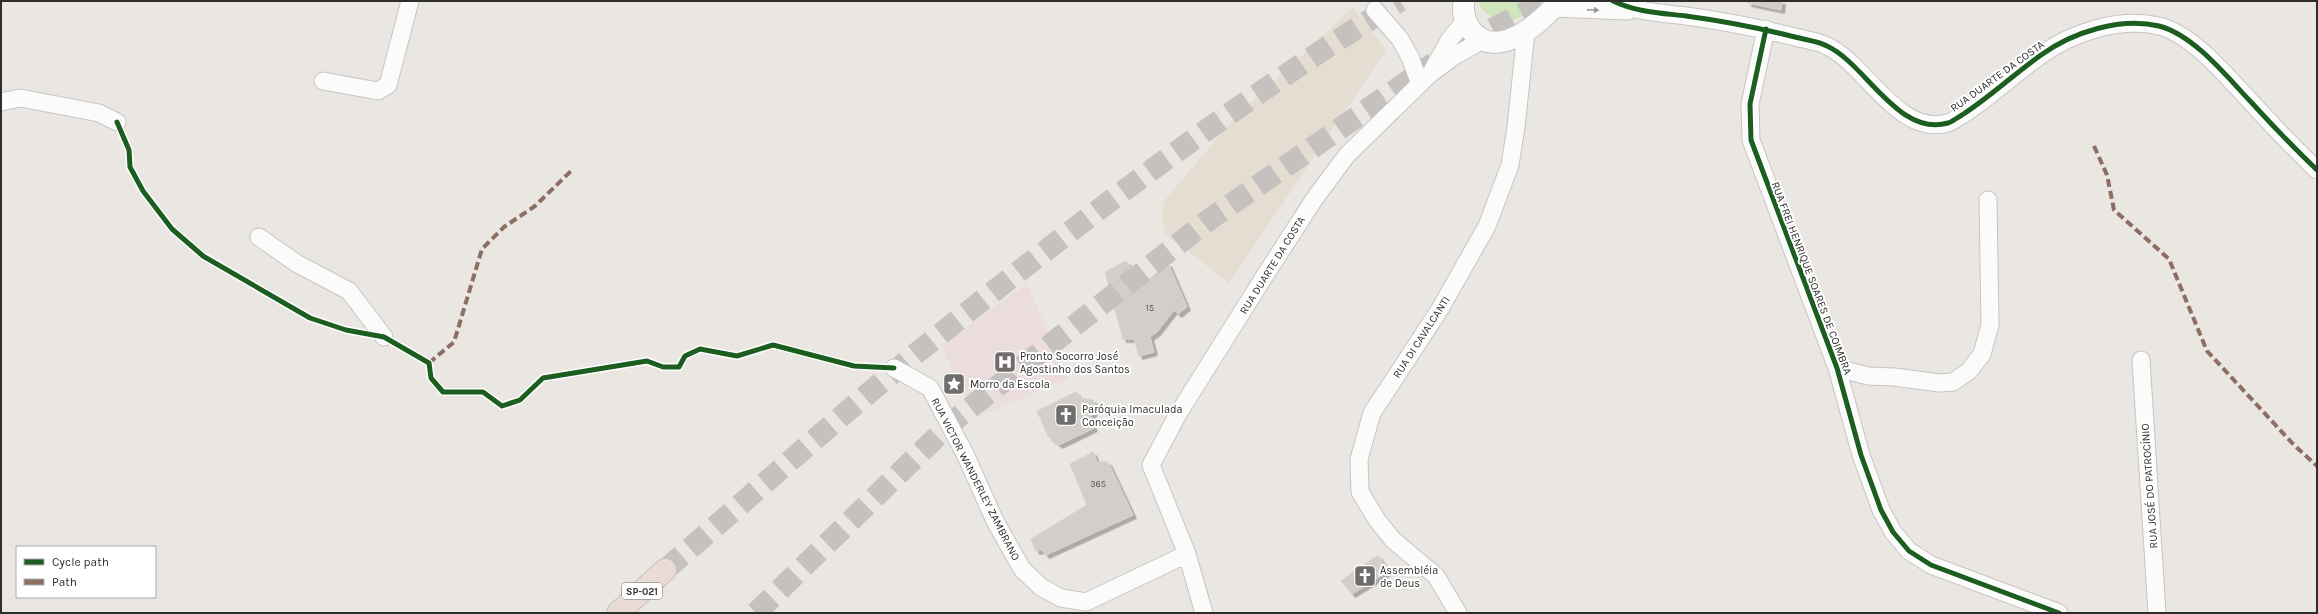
<svg xmlns="http://www.w3.org/2000/svg" width="2318" height="614" font-family="Karla,sans-serif">
<style>
.education{fill:#e5ddd1}
.medical{fill:#ecdddd}
.green{fill:#d0e5bb}
.building{fill:#d2cfcb;stroke:#d5d2ce;filter:url(#shadow)}
.lines{fill:none;stroke-linecap:round;stroke-linejoin:round}
.motorway-tunnel{stroke:#c4c1be;stroke-width:22;stroke-dasharray:22 11;stroke-linecap:butt}
.minor-casing{stroke:#c6c5c5;stroke-width:19}
.tertiary-casing{stroke:#c6c5c5;stroke-width:23}
.motorway-casing{stroke:#c6c4c3;stroke-width:24}
.minor{stroke:#fcfbfb;stroke-width:17}
.tertiary{stroke:#fcfbfb;stroke-width:21}
.motorway{stroke:#eadcd4;stroke-width:22}
.quiet{stroke:#8d6e63;stroke-width:4;stroke-dasharray:8 4;stroke-linecap:butt}
.cycleway-casing{stroke:#fff;stroke-width:8}
.cycleway{stroke:#1b5e20;stroke-width:5}
.oneway{fill:#949494}
.labels{text-anchor:middle;stroke-width:4;stroke-linejoin:round;paint-order:stroke}
.number-label{font-size:9px;fill:#575655}
.shield{fill:#fff;stroke:#6c6c6c;stroke-width:1}
.shield-label{font-size:10px;font-weight:bold;fill:#2d2d2d}
.street-label{font-size:11px;fill:#2d2d2d;stroke:#fff}
.poi-label{font-size:11px;fill:#2d2d2d;stroke:#fff;text-anchor:start}
</style>
<defs>
<filter id="shadow"><feDropShadow dx="3.5" dy="3.5" stdDeviation="0" flood-color="#0004"/></filter>
</defs>
<rect width="100%" height="100%" fill="#eae6e2"/>
<path class="education" d="M 1353,7 L 1386,50 L 1229,283 L 1166,234 L 1161,216 L 1165,200 L 1229,124 Z"/>
<path class="medical" d="M 1027,284 L 1068,379 L 984,414 L 967,400 L 941,345 Z"/>
<path class="green" d="M 1478,1 L 1541,1 C 1523,22 1492,32 1478,1 Z"/>
<path class="building" d="M 1748,1 L 1782,1 L 1781,10 L 1748,3 Z
M 1126,261 L 1141,286 L 1168,263 L 1187,307 L 1178,314 L 1174,310 L 1157,332 L 1150,337 L 1154,352 L 1139,356 L 1134,339 L 1123,339 L 1105,272 Z
M 1076,392 L 1080,398 L 1093,400 L 1096,407 L 1090,419 L 1094,428 L 1059,445 L 1048,436 L 1037,411 Z
M 1093,452 L 1097,462 L 1108,462 L 1133,515 L 1046,555 L 1042,550 L 1036,551 L 1031,539 L 1087,505 L 1070,464 Z
M 1378,555 L 1389,571 L 1352,594 L 1341,581 Z"/>
<g class="lines">
<path class="motorway-tunnel" d="M 1463,44 L 1547,1
M 665,570 C 748,499 829,425 913,356 C 1069,230 1229,106 1400,1
M 756,613 L 952,422 L 1210,219 L 1434,63"/>
<g class="minor-casing">
<path id="minor" d="M 1613,1 C 1636,12 1661,13 1686,16 C 1723,21 1759,28 1795,37 C 1806,40 1818,41 1827,46 C 1866,64 1898,137 1948,123 C 1952,122 1958,117 1962,115 C 1990,97 2014,74 2041,55 C 2073,32 2120,17 2159,26 C 2194,35 2227,77 2251,102 C 2272,125 2294,148 2317,170
M 1554,8 L 1628,11
M 1375,10 L 1400,39 L 1410,57 L 1420,84
M 1766,29 L 1750,104 L 1751,140 L 1837,368 L 1861,455 L 1881,510 L 1893,532 L 1909,551 L 1931,565 L 2059,613
M 1433,69 L 1450,39 L 1465,21
M 323,81 L 378,91 L 388,85 L 410,1
M 1,102 L 20,98 L 99,113 L 117,122
M 259,237 L 296,263 L 349,291 L 384,337
M 2141,360 L 2157,613
M 894,368 L 930,388 L 965,454 L 995,521 L 1022,569 L 1041,587 L 1061,598 L 1086,602 L 1187,554
M 1837,368 L 1868,376 L 1894,377 L 1940,383 L 1953,382 L 1969,371 L 1982,354 L 1990,325 L 1988,200
M 1204,613 L 1187,554 L 1151,465 L 1178,414 L 1264,277 L 1315,198 L 1347,155 L 1430,74 L 1456,55 L 1483,40
M 1458,613 L 1436,576 L 1393,540 L 1377,520 L 1360,492 L 1359,459 L 1372,413 L 1440,309 L 1487,226 L 1510,165 L 1516,127 L 1526,32"/>
</g>
<g class="tertiary-casing">
<path id="tertiary" d="M 1464,1 C 1462,12 1465,22 1471,30 C 1496,63 1542,22 1559,1"/>
</g>
<g class="motorway-casing">
<path id="motorway" d="M 618,613 L 665,570"/>
</g>
<use href="#minor" class="minor"/>
<use href="#tertiary" class="tertiary"/>
<use href="#motorway" class="motorway"/>
<path class="quiet" d="M 2094,146 L 2107,175 L 2114,210 L 2169,259 L 2207,351 L 2294,445 L 2317,466
M 429,363 L 454,342 L 482,249 L 504,227 L 535,206 L 572,170"/>
<g class="cycleway-casing">
<path id="cycleway" d="M 1613,1 C 1636,12 1661,13 1686,16 C 1723,21 1759,28 1795,37 C 1806,40 1818,41 1827,46 C 1866,64 1898,137 1948,123 C 1952,122 1958,117 1962,115 C 1990,97 2014,74 2041,55 C 2073,32 2120,17 2159,26 C 2194,35 2227,77 2251,102 C 2272,125 2294,148 2317,170
M 1766,29 L 1750,104 L 1751,140 L 1837,368 L 1861,455 L 1881,510 L 1893,532 L 1909,551 L 1931,565 L 2059,613
M 117,122 L 129,150 L 130,167 L 143,191 L 172,229 L 203,256 L 310,318 L 346,330 L 384,337 L 429,363 L 431,378 L 443,392 L 483,392 L 502,406 L 520,400 L 543,378 L 647,361 L 663,367 L 679,367 L 685,356 L 700,349 L 737,356 L 773,345 L 854,366 L 894,368"/>
</g>
<use href="#cycleway" class="cycleway"/>
</g>
<defs><path id="oneway-solid" d="M-6-.8H1V-3.2L6.5 0L1 3.2V.8H-6Z"/></defs>
<use class="oneway" href="#oneway-solid" transform="translate(1593 10) rotate(3)"/>
<defs>
<g id="hospital-square" transform="scale(1.15)"><rect x="-9" y="-9" width="18" height="18" rx="4" fill="#6f6e6c" stroke="#fff"/><path d="M-5-5h3v3.5h4V-5h3V5h-3V1.5h-4V5h-3Z" fill="#fff"/></g>
<g id="sight-square" transform="scale(1.15)"><rect x="-9" y="-9" width="18" height="18" rx="4" fill="#6f6e6c" stroke="#fff"/><path d="M0-6L1.8-2.2L6-1.7L2.9 1.2L3.7 5.4L0 3.3L-3.7 5.4L-2.9 1.2L-6-1.7L-1.8-2.2Z" fill="#fff"/></g>
<g id="church-square" transform="scale(1.15)"><rect x="-9" y="-9" width="18" height="18" rx="4" fill="#6f6e6c" stroke="#fff"/><path d="M-1.2-6h2.4v3.5h3.3v2.4h-3.3V6h-2.4V-.1h-3.3v-2.4h3.3Z" fill="#fff"/></g>
</defs>
<g fill-rule="evenodd">
<use href="#hospital-square" x="1005" y="362"/>
<use href="#sight-square" x="954" y="384"/>
<use href="#church-square" x="1066" y="415"/>
<use href="#church-square" x="1365" y="576"/>
</g>
<g class="labels">
<g class="number-label">
<text x="1150" y="311">15</text>
<text x="1098" y="487">365</text>
</g>
<rect class="shield" x="622" y="583" width="40" height="16" rx="3"/>
<g class="shield-label">
<text x="642" y="595">SP-021</text>
</g>
<g class="street-label">
<text transform="translate(1997 76) rotate(-36)" y="4">RUA DUARTE DA COSTA</text>
<text transform="translate(1272 265) rotate(-58)" y="4">RUA DUARTE DA COSTA</text>
<text transform="translate(1812 278) rotate(69)" y="4">RUA FREI HENRIQUE SOARES DE COIMBRA</text>
<text transform="translate(1421 337) rotate(-57)" y="4">RUA DI CAVALCANTI</text>
<text transform="translate(976 479) rotate(63)" y="4">RUA VICTOR WANDERLEY ZAMBRANO</text>
<text transform="translate(2149 486) rotate(-94)" y="4">RUA JOSÉ DO PATROCÍNIO</text>
</g>
<g class="poi-label">
<text x="1020" y="360">Pronto Socorro José<tspan x="1020" dy="13">Agostinho dos Santos</tspan></text>
<text x="970" y="388">Morro da Escola</text>
<text x="1082" y="413">Paróquia Imaculada<tspan x="1082" dy="13">Conceição</tspan></text>
<text x="1380" y="574">Assembléia<tspan x="1380" dy="13">de Deus</tspan></text>
</g>
</g>
<rect width="2318" height="614" fill="none" stroke="#2d2d2d" stroke-width="4"/>
<rect x="16" y="546" width="140" height="52" fill="#ffffff" stroke="#ababab"/>
<rect x="24" y="559" width="20" height="6" fill="#1b5e20" stroke="#ababab"/>
<text x="52" y="566" font-size="12" fill="#2d2d2d">Cycle path</text>
<rect x="24" y="579" width="20" height="6" fill="#8d6e63" stroke="#ababab"/>
<text x="52" y="586" font-size="12" fill="#2d2d2d">Path</text>
</svg>
